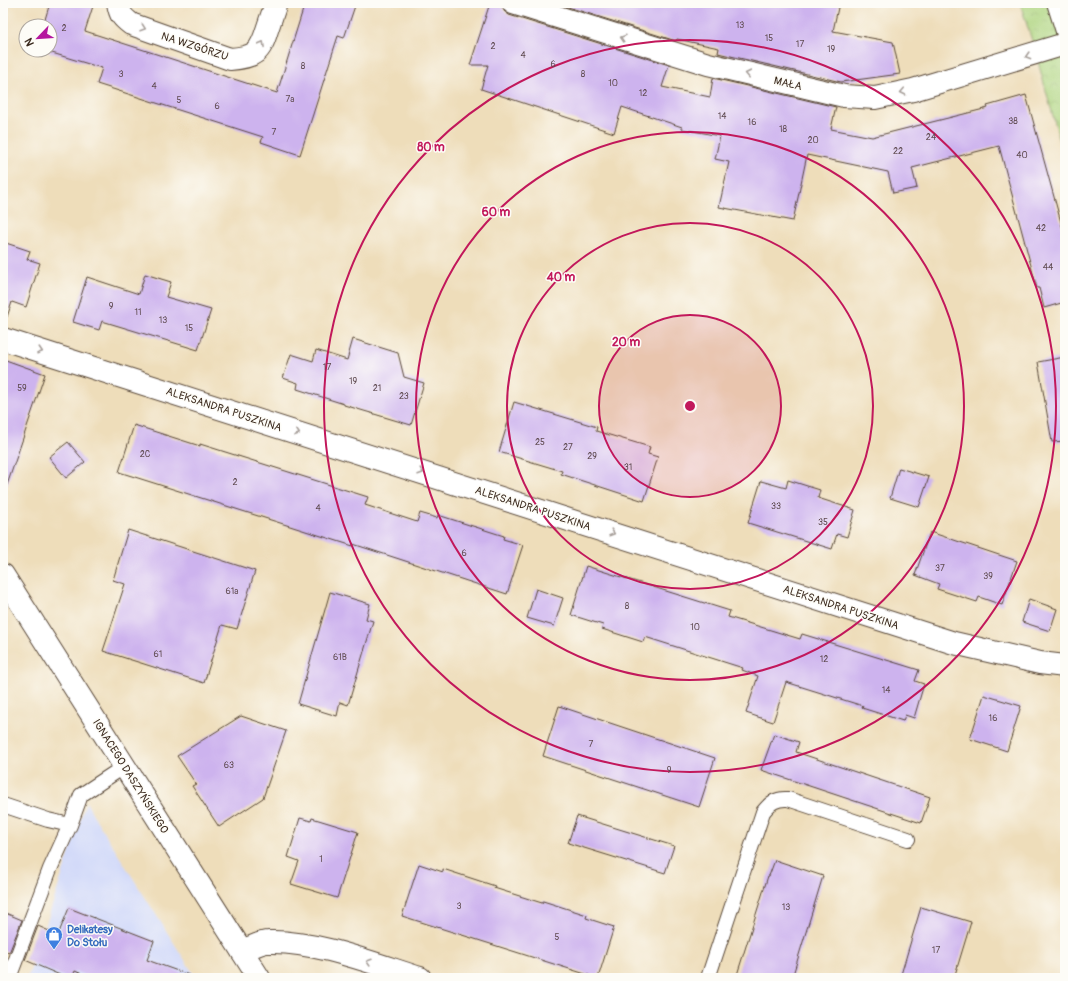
<svg xmlns="http://www.w3.org/2000/svg" width="1068" height="981" font-family="Pangolin,sans-serif">
<style>
.built{fill:#d1d9f9}
.park{fill:url(#park-crowns);stroke:#747f4e}
.building{fill:#cdb3ee}
.lines{fill:none;stroke-linecap:round;stroke-linejoin:round}
.lane-casing{stroke:#564535;stroke-width:16}
.street-casing{stroke:#564535;stroke-width:24}
.secondary-casing{stroke:#564535;stroke-width:24}
.lane{stroke:#fff;stroke-width:14}
.street{stroke:#fff;stroke-width:22}
.secondary{stroke:#fff;stroke-width:22}
.oneway{stroke:#a79f9a}
.ring{fill:none;stroke:#c2185b;stroke-width:2}
.labels{text-anchor:middle;stroke-width:3;stroke-linejoin:round;paint-order:stroke}
.number-label{font-size:9px;fill:#604c52}
.street-label{font-size:11px;fill:#3b2a1e;stroke:#fdfcf7}
.shop-label{font-size:11px;font-weight:bold;fill:#366cbe;stroke:#fdfcf7;text-anchor:start}
.centre{fill:#c2185b;stroke:#fdfcf7;stroke-width:2}
.ring-label{font-size:12px;text-anchor:middle;font-weight:bold;fill:#c2185b;stroke:#fdfcf7;stroke-width:3;stroke-linejoin:round;paint-order:stroke}
</style>
<defs>
<pattern id="park-crowns" width="20" height="18" patternUnits="userSpaceOnUse"><rect width="20" height="18" fill="#add47e"/><path d="M2 6a3 3 0 1 1 6 0M12 15a3 3 0 1 1 6 0" fill="none" stroke="#96b66c"/></pattern>
</defs>
<rect width="100%" height="100%" fill="#fdfcf7"/>
<filter id="ink" filterUnits="userSpaceOnUse"><feTurbulence type="fractalNoise" baseFrequency=".025" numOctaves="2"/><feDisplacementMap in="SourceGraphic" scale="8" xChannelSelector="R" yChannelSelector="G"/><feConvolveMatrix kernelMatrix="1 2 1 2 8 2 1 2 1" color-interpolation-filters="sRGB"/></filter>
<filter id="wash" filterUnits="userSpaceOnUse"><feTurbulence type="fractalNoise" baseFrequency=".012" numOctaves="4" result="noise"/><feDisplacementMap in="SourceGraphic" scale="16" xChannelSelector="R" yChannelSelector="G"/><feGaussianBlur stdDeviation="0.9" result="paint"/><feColorMatrix in="noise" values="0 0 0 0 0 0 0 0 0 0 0 0 0 0 0 0 0 1.4 0 .05"/><feComposite in="paint" operator="in"/></filter>
<g filter="url(#wash)">
<rect width="100%" height="100%" fill="#eeddba"/>
<path class="built" d="M 86,802 L 95,818 L 196,978 L 27,978 L 33,964 Z"/>
<path class="park" d="M 1020,3 L 1065,3 L 1065,159 L 1033,44 Z"/>
<g id="blocks">
<path class="building" d="M 50,3 L 94,3 L 85,31 L 277,93 L 305,3 L 356,3 L 344,38 L 338,36 L 300,155 L 261,142 L 263,137 L 97,84 L 102,68 L 42,50 L 50,50 L 50,26 L 43,26 Z
M 490,3 L 501,3 L 504,11 L 509,15 L 669,65 L 662,87 L 710,97 L 713,78 L 836,107 L 831,129 L 872,137 L 988,108 L 987,106 L 1026,95 L 1065,237 L 1065,302 L 1044,308 L 1039,288 L 1037,288 L 999,146 L 912,168 L 917,188 L 893,193 L 888,172 L 807,155 L 793,221 L 719,207 L 729,162 L 715,159 L 720,136 L 682,129 L 682,127 L 622,107 L 614,133 L 481,89 L 488,65 L 470,65 Z
M 555,3 L 839,3 L 833,31 L 893,42 L 900,74 L 841,82 L 718,53 L 719,48 L 677,39 L 676,41 Z
M 3,242 L 30,251 L 27,259 L 40,263 L 26,307 L 12,302 L 7,317 L 3,316 Z
M 145,274 L 171,282 L 166,297 L 211,310 L 198,350 L 102,321 L 99,330 L 73,322 L 87,277 L 139,294 Z
M 353,339 L 398,353 L 404,377 L 424,383 L 411,425 L 344,405 L 344,404 L 297,389 L 298,383 L 283,378 L 291,354 L 313,361 L 316,350 L 347,360 Z
M 1065,357 L 1065,441 L 1052,442 L 1038,362 Z
M 3,359 L 45,374 L 7,485 L 3,485 Z
M 514,402 L 597,427 L 596,431 L 650,447 L 648,454 L 658,457 L 644,501 L 561,474 L 562,471 L 499,452 Z
M 134,425 L 200,446 L 200,444 L 368,497 L 365,505 L 417,522 L 420,513 L 437,518 L 438,515 L 504,536 L 503,539 L 523,545 L 507,594 L 353,544 L 353,546 L 119,472 Z
M 68,442 L 85,462 L 66,478 L 49,457 Z
M 899,468 L 929,477 L 919,507 L 890,498 Z
M 788,480 L 820,490 L 818,498 L 855,510 L 847,537 L 837,534 L 832,549 L 748,523 L 761,481 L 786,488 Z
M 128,530 L 255,571 L 237,629 L 222,625 L 204,683 L 103,651 L 125,584 L 113,580 Z
M 930,532 L 1017,561 L 1002,605 L 979,597 L 977,602 L 937,589 L 939,584 L 915,575 Z
M 586,566 L 730,611 L 728,617 L 800,639 L 802,634 L 919,670 L 915,681 L 924,684 L 914,718 L 905,715 L 903,721 L 862,708 L 863,706 L 786,682 L 773,722 L 746,713 L 758,676 L 742,670 L 743,668 L 645,637 L 643,642 L 602,629 L 603,625 L 571,615 Z
M 536,589 L 563,598 L 554,626 L 527,618 Z
M 330,592 L 370,604 L 366,619 L 373,621 L 348,705 L 340,702 L 337,716 L 298,704 Z
M 1029,599 L 1057,609 L 1050,631 L 1022,622 Z
M 984,695 L 1021,706 L 1007,751 L 970,739 Z
M 559,706 L 715,758 L 699,807 L 543,756 Z
M 241,716 L 286,731 L 263,798 L 219,827 L 192,786 L 196,784 L 177,756 Z
M 774,734 L 799,742 L 796,752 L 930,797 L 921,823 L 761,770 Z
M 577,816 L 674,846 L 665,873 L 568,843 Z
M 300,818 L 311,821 L 312,818 L 358,832 L 337,898 L 291,884 L 299,861 L 288,857 Z
M 775,860 L 823,876 L 792,978 L 736,978 L 768,876 L 769,876 Z
M 419,864 L 443,872 L 443,869 L 495,886 L 494,888 L 542,903 L 543,901 L 587,915 L 586,918 L 614,927 L 598,978 L 402,916 Z
M 921,907 L 971,922 L 954,978 L 900,978 Z
M 69,908 L 154,941 L 147,960 L 189,975 L 188,978 L 92,978 L 75,971 L 72,978 L 67,978 L 25,960 L 38,926 L 58,935 Z
M 3,912 L 22,920 L 9,953 L 3,951 Z"/>
</g>
</g>
<g filter="url(#ink)">
<use href="#blocks" fill-opacity="0" stroke="#564535" stroke-width="1"/>
<g class="lines">
<g class="lane-casing">
<path id="lane" d="M 1054,3 L 1065,38
M 3,805 L 48,820 L 70,825
M 9,978 L 50,869 L 70,825 L 81,795 L 125,766
M 708,978 L 763,812 C 770,803 776,798 788,799 L 908,839"/>
</g>
<g class="street-casing">
<path id="street" d="M 118,3 C 120,15 122,17 131,24 L 230,59 C 255,57 260,53 267,30 C 270,21 273,12 276,3
M 513,3 L 708,64 L 844,96 L 875,98 L 913,90 L 1065,44
M 3,339 L 954,643 L 1040,663 L 1065,666
M 242,951 C 250,948 260,942 268,942 C 314,940 375,964 420,978"/>
</g>
<g class="secondary-casing">
<path id="secondary" d="M 3,575 L 259,978"/>
</g>
<use href="#lane" class="lane"/>
<use href="#street" class="street"/>
<use href="#secondary" class="secondary"/>
</g>
<defs><path id="oneway-chevron" d="M-2-3.5L2.5 0L-2 3.5" fill="none" stroke-width="1.6" stroke-linecap="round" stroke-linejoin="round"/></defs>
<g class="oneway">
<use href="#oneway-chevron" transform="translate(143 28) rotate(19)"/>
<use href="#oneway-chevron" transform="translate(623 38) rotate(-163)"/>
<use href="#oneway-chevron" transform="translate(262 44) rotate(-61)"/>
<use href="#oneway-chevron" transform="translate(1028 56) rotate(163)"/>
<use href="#oneway-chevron" transform="translate(748 74) rotate(-167)"/>
<use href="#oneway-chevron" transform="translate(903 92) rotate(168)"/>
<use href="#oneway-chevron" transform="translate(40 351) rotate(18)"/>
<use href="#oneway-chevron" transform="translate(297 433) rotate(18)"/>
<use href="#oneway-chevron" transform="translate(421 472) rotate(18)"/>
<use href="#oneway-chevron" transform="translate(612 533) rotate(18)"/>
<use href="#oneway-chevron" transform="translate(369 962) rotate(-163)"/>
</g>
</g>
<circle cx="690" cy="406" r="91" fill="#c2185b" fill-opacity=".12"/>
<g class="ring">
<circle cx="690" cy="406" r="91"/>
<circle cx="690" cy="406" r="183"/>
<circle cx="690" cy="406" r="274"/>
<circle cx="690" cy="406" r="366"/>
</g>
<defs>
<g id="shop-pin" transform="scale(0.9)"><path d="M0 17L-7.5 6A9.5 9.5 0 1 1 7.5 6Z" fill="#3f7fe0" stroke="#fdfcf7"/><path d="M-5-2.5h2.3a2.7 3.5 0 0 1 5.4 0H5L5.5 6h-11ZM-1.5-2.5h3a1.5 2.3 0 0 0-3 0Z" fill="#fff"/></g>
</defs>
<g fill-rule="evenodd">
<use href="#shop-pin" x="54" y="935"/>
</g>
<g class="labels">
<g class="number-label">
<text x="740" y="28">13</text>
<text x="64" y="31">2</text>
<text x="769" y="41">15</text>
<text x="800" y="47">17</text>
<text x="493" y="49">2</text>
<text x="831" y="52">19</text>
<text x="523" y="58">4</text>
<text x="553" y="67">6</text>
<text x="303" y="69">8</text>
<text x="121" y="77">3</text>
<text x="583" y="77">8</text>
<text x="613" y="86">10</text>
<text x="154" y="89">4</text>
<text x="643" y="96">12</text>
<text x="290" y="102">7a</text>
<text x="179" y="103">5</text>
<text x="217" y="109">6</text>
<text x="722" y="119">14</text>
<text x="1013" y="124">38</text>
<text x="752" y="125">16</text>
<text x="783" y="132">18</text>
<text x="274" y="135">7</text>
<text x="931" y="140">24</text>
<text x="813" y="143">20</text>
<text x="898" y="154">22</text>
<text x="1022" y="158">40</text>
<text x="1041" y="231">42</text>
<text x="1048" y="270">44</text>
<text x="111" y="309">9</text>
<text x="138" y="315">11</text>
<text x="163" y="323">13</text>
<text x="189" y="331">15</text>
<text x="327" y="370">17</text>
<text x="353" y="384">19</text>
<text x="22" y="391">59</text>
<text x="377" y="391">21</text>
<text x="404" y="399">23</text>
<text x="540" y="445">25</text>
<text x="568" y="450">27</text>
<text x="145" y="457">2C</text>
<text x="592" y="459">29</text>
<text x="628" y="470">31</text>
<text x="235" y="485">2</text>
<text x="776" y="509">33</text>
<text x="318" y="511">4</text>
<text x="823" y="525">35</text>
<text x="464" y="556">6</text>
<text x="940" y="571">37</text>
<text x="988" y="579">39</text>
<text x="232" y="594">61a</text>
<text x="627" y="609">8</text>
<text x="695" y="630">10</text>
<text x="158" y="657">61</text>
<text x="340" y="660">61B</text>
<text x="824" y="662">12</text>
<text x="886" y="693">14</text>
<text x="993" y="721">16</text>
<text x="591" y="747">7</text>
<text x="229" y="768">63</text>
<text x="669" y="773">9</text>
<text x="321" y="862">1</text>
<text x="459" y="909">3</text>
<text x="786" y="910">13</text>
<text x="557" y="940">5</text>
<text x="936" y="953">17</text>
</g>
<g class="street-label">
<text transform="translate(195 46) rotate(18)" y="4">NA WZGÓRZU</text>
<text transform="translate(788 83) rotate(13)" y="4">MAŁA</text>
<text transform="translate(224 409) rotate(18)" y="4">ALEKSANDRA PUSZKINA</text>
<text transform="translate(533 508) rotate(18)" y="4">ALEKSANDRA PUSZKINA</text>
<text transform="translate(841 607) rotate(18)" y="4">ALEKSANDRA PUSZKINA</text>
<text transform="translate(131 776) rotate(58)" y="4">IGNACEGO DASZYŃSKIEGO</text>
</g>
<g class="shop-label">
<text x="67" y="933">Delikatesy<tspan x="67" dy="13">Do Stołu</tspan></text>
</g>
</g>
<circle cx="690" cy="406" r="6" class="centre"/>
<g class="ring-label">
<text x="431" y="151">80 m</text>
<text x="496" y="216">60 m</text>
<text x="561" y="281">40 m</text>
<text x="626" y="346">20 m</text>
</g>
<rect width="1068" height="981" fill="none" stroke="#fdfcf7" stroke-width="16"/>
<g transform="translate(38 38) rotate(245)"><circle r="19" fill="#fdfcf7" stroke="#afa8a0"/>
<path d="M0-3L7 15L0 10L-7 15Z" fill="#b5179e"/>
<text y="-6" font-size="11" font-weight="bold" text-anchor="middle" fill="#3b2a1e">N</text>
</g>
</svg>
